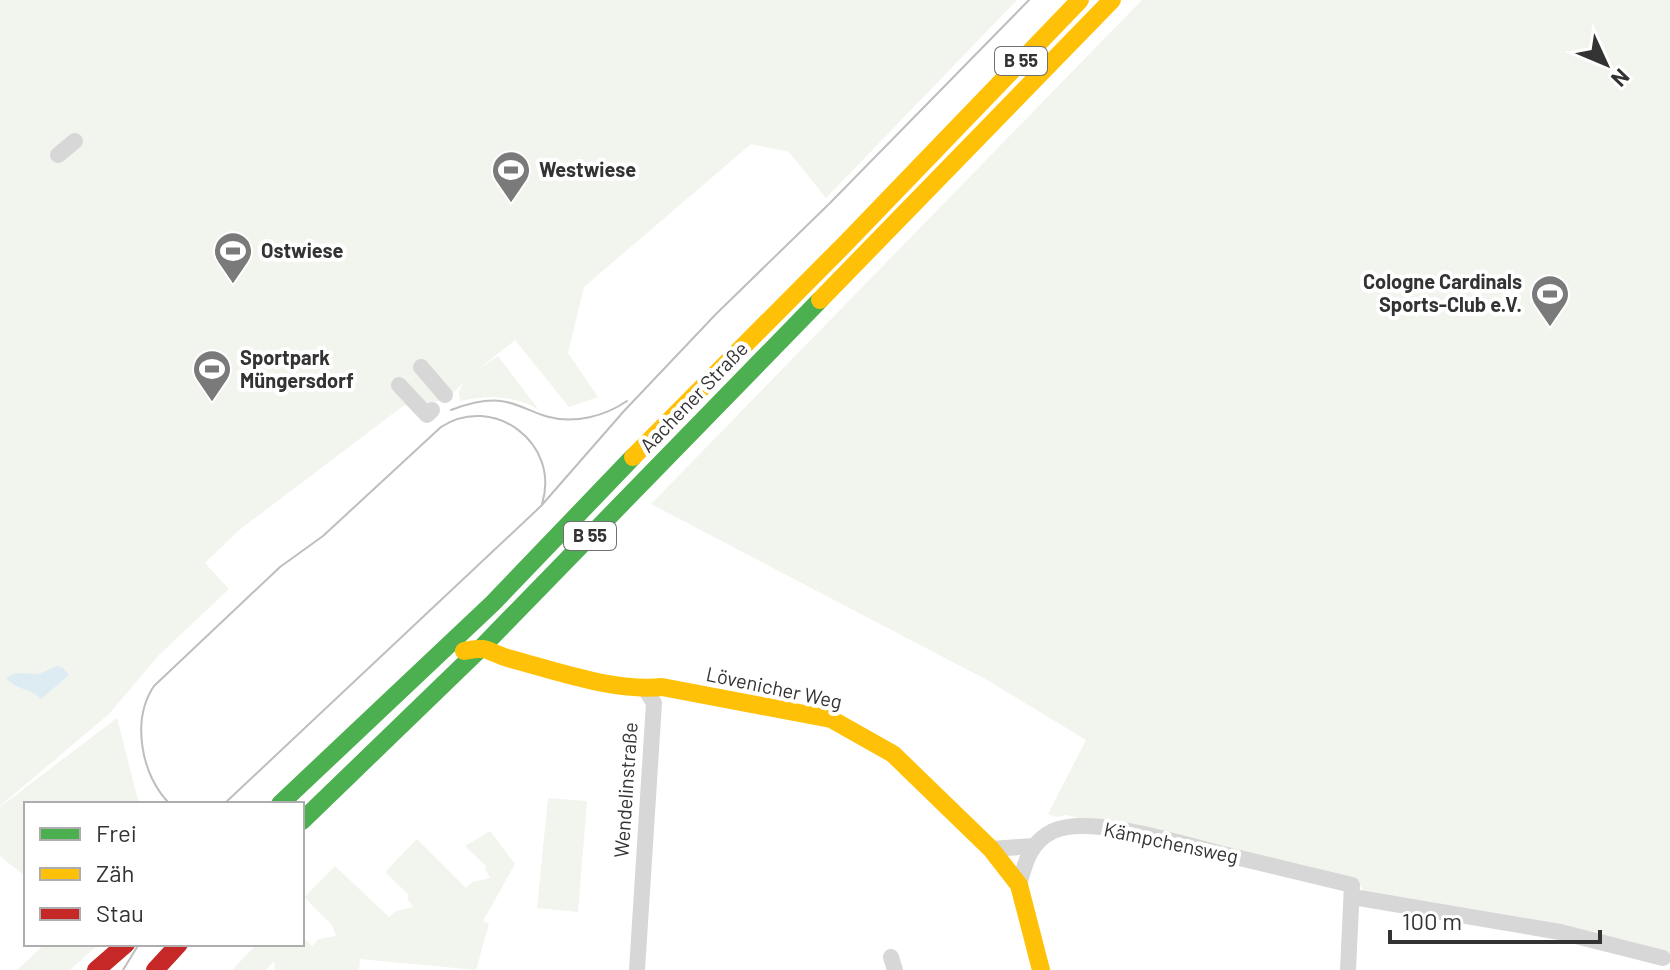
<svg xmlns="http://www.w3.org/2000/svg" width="1670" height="970" font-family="Barlow,sans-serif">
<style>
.green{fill:#f1f5ed}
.water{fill:#ddebf3}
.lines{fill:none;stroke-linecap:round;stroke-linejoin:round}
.street{stroke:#d7d7d7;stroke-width:16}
.fast{stroke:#4caf50;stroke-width:18}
.slow{stroke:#ffc107;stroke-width:18}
.jam{stroke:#c62828;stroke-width:18}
.tram{stroke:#bebebe;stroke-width:2}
.labels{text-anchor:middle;stroke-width:8;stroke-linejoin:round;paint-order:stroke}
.shield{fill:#fff;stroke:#707070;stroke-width:2}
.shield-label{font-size:18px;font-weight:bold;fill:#333}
.poi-label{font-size:20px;font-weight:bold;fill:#333;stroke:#fff;text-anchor:start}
.street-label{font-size:20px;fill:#333;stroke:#fff}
</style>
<rect width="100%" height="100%" fill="#fff"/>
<path class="green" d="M 0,0 L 1017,0 L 826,198 L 789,152 L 751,144 L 584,287 L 568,353 L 598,397 L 569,407 L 515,340 L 479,369 L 498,356 L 539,410 C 514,395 488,395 460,401 L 459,392 L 463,383 L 446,400 L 403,406 L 238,531 L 205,563 L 229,589 L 158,656 L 109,714 L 0,806 Z
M 1142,0 L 1670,0 L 1670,953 L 1479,911 L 1366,894 L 1359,884 L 1066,815 L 1056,817 L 1048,814 L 1086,740 L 987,680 L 651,504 Z
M 117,718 L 139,804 L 26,804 L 26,877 L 0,856 L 0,807 Z
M 548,798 L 587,801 L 578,912 L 537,908 Z
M 490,831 L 515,864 L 483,921 L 489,924 L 476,970 L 360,959 L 359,970 L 275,970 L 274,961 L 266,970 L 232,970 L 257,944 L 302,944 L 302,936 L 312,946 L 319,939 L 336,936 L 332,925 L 304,897 L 335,866 L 389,917 L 396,911 L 413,907 L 407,898 L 409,895 L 385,872 L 417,839 L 466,888 L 473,882 L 490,878 L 485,869 L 486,866 L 465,846 Z
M 45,944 L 99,944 L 70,970 L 17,970 Z"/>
<path class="water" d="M 57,666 L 63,668 L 69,675 L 41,699 C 31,688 18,691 6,678 L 15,673 L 39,674 Z"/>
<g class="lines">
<path class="street" d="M 58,155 L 75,141
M 421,367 L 445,395
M 399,385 L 427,415 L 432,410
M 991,849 L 1034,846
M 1019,885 C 1025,863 1030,842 1053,831 C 1091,814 1186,845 1227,855 C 1269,865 1310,875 1352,885 L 1348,970
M 1353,897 L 1560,932 L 1663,958
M 891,957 L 895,970
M 637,970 L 654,703 L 645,689"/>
<path class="fast" d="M 280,804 L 493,603 L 633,457
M 302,821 L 482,647 L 820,300"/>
<path class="slow" d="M 820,300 L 1112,0
M 633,457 L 845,244 L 1080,0
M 464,651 C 491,645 487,653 511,659 C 556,671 615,692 662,687 L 831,719 L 893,754 L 991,849 L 1019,885 L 1041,970"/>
<path class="jam" d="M 96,970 L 126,944
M 155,970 L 179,944"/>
<path class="tram" d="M 451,410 C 467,404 484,399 501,401 C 518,403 533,413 549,417 C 575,424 605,416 627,401
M 170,804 C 141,776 131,720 154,686 L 280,567 L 323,536 L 441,427 C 493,393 561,443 542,504
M 224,804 L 541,506 L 624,411 L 716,314 L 830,203 L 1029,0
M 123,970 L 139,944"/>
</g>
<defs>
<g id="stadium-pin" transform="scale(2)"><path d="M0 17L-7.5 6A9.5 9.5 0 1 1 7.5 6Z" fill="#7a7a7a" stroke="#fff"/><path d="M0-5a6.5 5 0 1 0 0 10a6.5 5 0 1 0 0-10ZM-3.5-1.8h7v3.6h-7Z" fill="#fff"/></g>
</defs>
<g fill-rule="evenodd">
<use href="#stadium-pin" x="511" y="170"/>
<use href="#stadium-pin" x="233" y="251"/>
<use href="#stadium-pin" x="1550" y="294"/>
<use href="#stadium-pin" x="212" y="369"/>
</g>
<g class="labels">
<g class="shield">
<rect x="995" y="47" width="52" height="28" rx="6"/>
<rect x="564" y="522" width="52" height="28" rx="6"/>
</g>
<g class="shield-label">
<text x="1021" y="67">B 55</text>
<text x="590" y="542">B 55</text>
</g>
<g class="poi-label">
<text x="539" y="177">Westwiese</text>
<text x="261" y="258">Ostwiese</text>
<text x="1522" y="289" text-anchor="end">Cologne Cardinals<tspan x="1522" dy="23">Sports-Club e.V.</tspan></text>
<text x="240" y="365">Sportpark<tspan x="240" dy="23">Müngersdorf</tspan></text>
</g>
<g class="street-label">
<text transform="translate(694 397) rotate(-46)" y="7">Aachener Straße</text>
<text transform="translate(774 688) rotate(12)" y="7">Lövenicher Weg</text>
<text transform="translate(626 790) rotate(-86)" y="7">Wendelinstraße</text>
<text transform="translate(1171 843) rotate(12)" y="7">Kämpchensweg</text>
</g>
</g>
<rect x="24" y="802" width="280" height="144" fill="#ffffff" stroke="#adadad" stroke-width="2"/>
<rect x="40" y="828" width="40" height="12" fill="#4caf50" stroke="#adadad" stroke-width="2"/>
<text x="96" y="842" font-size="24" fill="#333333">Frei</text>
<rect x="40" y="868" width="40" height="12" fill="#ffc107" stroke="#adadad" stroke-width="2"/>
<text x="96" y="882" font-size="24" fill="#333333">Zäh</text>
<rect x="40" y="908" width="40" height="12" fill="#c62828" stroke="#adadad" stroke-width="2"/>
<text x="96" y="922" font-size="24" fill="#333333">Stau</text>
<g transform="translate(1606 64) rotate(134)" stroke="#ffffff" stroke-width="6" paint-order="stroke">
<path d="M0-6L14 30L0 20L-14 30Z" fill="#333333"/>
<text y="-12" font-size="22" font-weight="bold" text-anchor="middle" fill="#333333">N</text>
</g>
<path d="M1390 930v12h210v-12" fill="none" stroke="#333333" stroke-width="4"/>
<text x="1402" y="930" font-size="24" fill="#333333" stroke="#ffffff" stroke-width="6" paint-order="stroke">100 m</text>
</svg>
